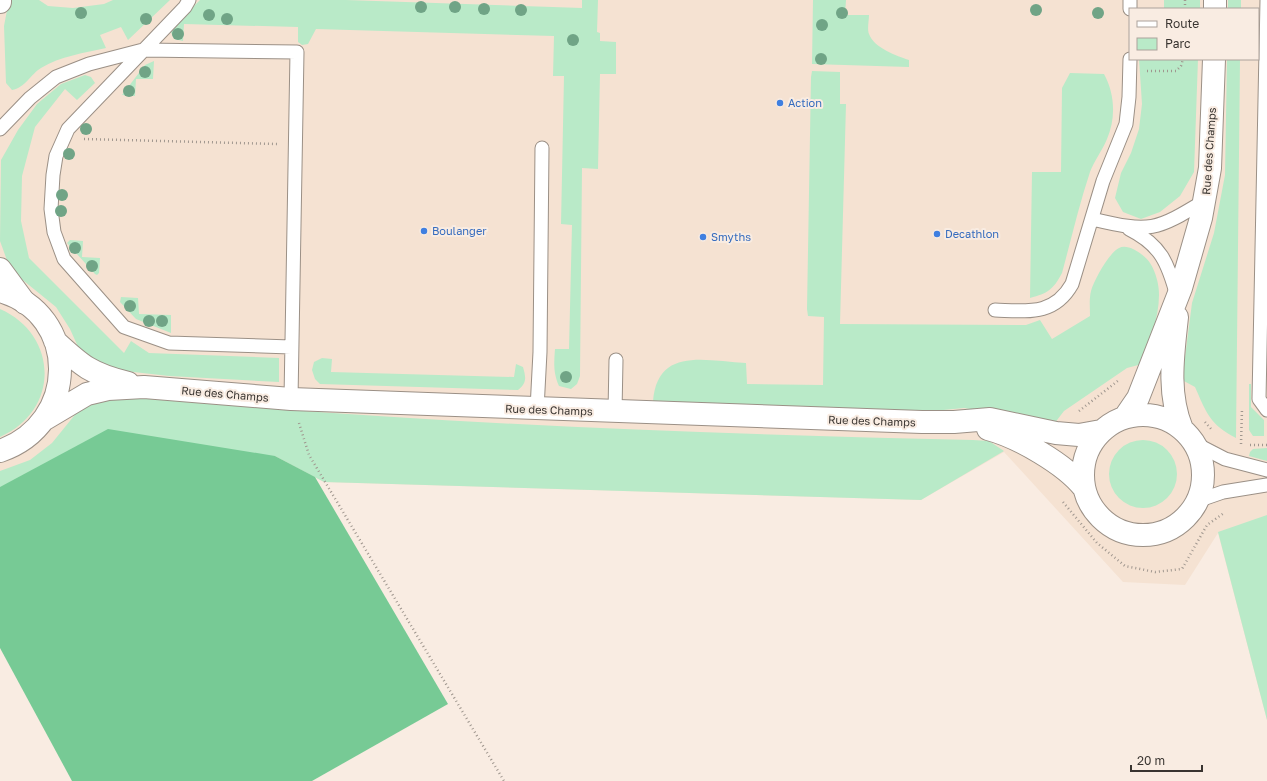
<svg xmlns="http://www.w3.org/2000/svg" width="1267" height="781" font-family="'Golos Text',sans-serif">
<style>
.built{fill:#f5e2d2;fill-rule:evenodd}
.green{fill:#b9eac8}
.forest{fill:#77ca95}
.lines{fill:none;stroke-linecap:round;stroke-linejoin:round}
.service-casing{stroke:#9b9086;stroke-width:15}
.minor-casing{stroke:#9b9086;stroke-width:24}
.tertiary-casing{stroke:#9b9086;stroke-width:24}
.path{stroke:#a0978f;stroke-width:2.5;stroke-dasharray:1 3;stroke-linecap:butt}
.service{stroke:#fff;stroke-width:13}
.minor{stroke:#fff;stroke-width:22}
.tertiary{stroke:#fff;stroke-width:22}
.tree{fill:#70a486}
.shop-dot{fill:#3f7fe0;stroke:#f9ece2;stroke-width:1.5}
.labels{text-anchor:middle;stroke-width:4;stroke-linejoin:round;paint-order:stroke}
.shop-label{font-size:11px;fill:#366cbe;stroke:#f9ece2;text-anchor:start}
.street-label{font-size:11px;fill:#393430;stroke:#f9ece2}
</style>
<rect width="100%" height="100%" fill="#f9ece2"/>
<path class="built" d="M 0,0 L 1267,0 L 1267,720 L 1218,533 L 1185,585 L 1123,582 L 1004,452 L 921,500 L 324,482 L 275,456 L 0,487 ZM 1130,9 L 1258,9 L 1258,59 L 1130,59 Z"/>
<path class="green" d="M 9,0 L 39,0 L 48,6 L 73,8 L 104,4 L 113,0 L 170,0 L 128,40 L 121,27 L 100,35 L 106,48 C 85,53 60,56 41,68 C 31,74 25,88 12,90 L 6,83 L 4,26 Z
M 200,0 L 346,0 L 582,8 L 582,0 L 598,0 L 597,32 L 600,33 L 600,41 L 616,42 L 616,74 L 600,74 L 598,169 L 582,168 L 580,376 L 577,384 L 571,389 L 559,386 C 553,373 554,362 555,349 L 569,349 L 572,225 L 561,224 L 564,76 L 553,76 L 554,36 L 316,29 L 308,44 L 302,45 L 298,42 L 298,27 L 184,24 L 183,41 L 174,39 L 170,30 Z
M 813,0 L 846,0 L 845,15 L 869,15 C 869,20 867,29 869,34 C 874,48 897,56 909,60 L 909,67 L 812,64 Z
M 1164,0 L 1200,0 L 1200,9 L 1164,9 Z
M 1228,0 L 1241,0 L 1241,9 L 1228,9 Z
M 1139,59 L 1198,59 L 1194,172 L 1180,196 L 1160,212 L 1141,219 L 1123,212 L 1115,198 L 1121,173 L 1131,153 L 1139,129 L 1142,104 Z
M 1227,59 L 1240,59 L 1236,438 C 1210,425 1206,412 1195,387 L 1182,380 L 1192,303 L 1214,233 L 1225,175 Z
M 154,61 L 153,79 L 136,79 L 135,96 L 122,95 L 145,65 Z
M 812,71 L 840,72 L 840,104 L 846,104 L 840,324 L 1026,325 L 1040,320 L 1052,339 L 1090,316 C 1090,308 1089,299 1091,291 C 1094,280 1109,253 1119,248 C 1128,243 1145,255 1150,263 C 1156,272 1159,285 1159,295 C 1159,319 1149,342 1142,364 L 1127,368 L 1064,411 L 1054,424 L 964,408 L 933,411 L 653,402 C 657,346 706,361 746,363 L 747,384 L 823,385 L 824,317 L 808,316 L 807,309 L 811,77 Z
M 1070,73 L 1104,74 C 1115,94 1116,118 1107,139 C 1102,151 1094,161 1090,172 C 1079,205 1071,240 1062,273 C 1053,290 1048,293 1030,298 L 1032,172 L 1061,172 L 1062,88 Z
M 85,75 L 91,77 L 95,83 L 77,100 L 65,89 L 35,127 L 22,176 L 21,221 L 29,258 L 124,353 L 131,341 L 149,353 L 279,358 L 279,382 L 169,376 L 116,370 L 91,362 L 79,349 L 70,329 L 56,307 L 19,277 L 8,263 L 0,241 L 1,160 L 18,130 L 37,104 L 61,84 Z
M 70,240 L 83,241 L 82,257 L 100,258 L 99,273 L 97,275 L 95,274 L 67,243 Z
M 121,297 L 138,298 L 139,314 L 171,315 L 171,333 L 136,319 L 120,302 Z
M 0,309 C 59,335 60,411 0,437 Z
M 322,358 L 332,359 L 331,372 L 514,377 L 516,364 L 523,367 C 526,378 527,383 518,390 L 320,384 L 315,379 L 312,370 L 314,362 Z
M 1249,384 L 1251,384 L 1251,407 L 1264,420 L 1264,436 L 1253,436 L 1249,430 Z
M 126,397 C 408,422 691,434 973,440 L 989,441 L 1004,451 L 921,500 L 324,482 L 275,456 L 0,487 L 0,471 L 30,460 L 52,443 L 78,411 L 105,399 Z
M1109 474a34 34 0 1 1 68 0a34 34 0 1 1-68 0Z
M 1267,448 L 1267,461 L 1249,456 L 1250,452 L 1253,449 Z
M 1267,515 L 1267,720 L 1218,532 Z"/>
<path class="forest" d="M 108,429 L 275,456 L 315,477 L 448,704 L 312,781 L 72,781 L 0,648 L 0,487 Z"/>
<g class="lines">
<g class="service-casing">
<path id="service" d="M 189,0 L 185,7 L 68,129 L 56,156 L 53,175 L 51,209 L 54,232 L 64,259 L 124,327 L 169,343 L 291,347
M 1130,0 L 1130,9
M 1267,0 L 1259,399 L 1267,410
M 0,129 L 30,98 L 56,77 L 89,64 L 143,50 L 297,52 L 291,399
M 1092,219 C 1151,233 1155,231 1206,200
M 1129,229 C 1161,245 1168,263 1177,296
M 995,310 C 1027,311 1054,316 1072,284 L 1103,181 L 1126,124 L 1129,97 L 1130,59
M 537,409 L 540,352 L 542,148
M 615,412 L 616,360
M 1194,443 L 1225,459 L 1267,470
M 1197,501 L 1223,492 L 1267,485"/>
</g>
<g class="minor-casing">
<path id="minor" d="M 0,2 L 0,0
M 0,269 L 25,303"/>
</g>
<g class="tertiary-casing">
<path id="tertiary" d="M 1215,9 L 1215,0
M 0,291 C 81,314 79,424 0,451
M 1177,317 C 1173,355 1167,393 1182,429
M 55,341 C 82,366 91,374 128,383
M1083 475a60 60 0 1 1 120 0a60 60 0 1 1-120 0Z
M 1125,417 L 1138,398 L 1181,288 L 1201,218 L 1210,168 L 1214,59
M 45,419 L 87,394 L 108,389 L 144,387 L 291,399 L 922,422 L 954,422 L 990,419 L 1056,433 L 1079,435 L 1101,431
M 988,429 C 1018,437 1065,464 1084,488"/>
</g>
<path class="path" d="M 1185,9 L 1185,0
M 1147,71 L 1176,71 L 1181,66 L 1183,59
M 84,139 L 277,144
M 1079,411 L 1119,380
M 1205,422 L 1212,430
M 299,423 L 309,455 L 504,781
M 1241,444 L 1242,409
M 1250,445 L 1267,445
M 1063,502 L 1097,543 L 1125,566 L 1155,572 L 1182,569 L 1207,525 L 1224,513"/>
<use href="#service" class="service"/>
<use href="#minor" class="minor"/>
<use href="#tertiary" class="tertiary"/>
</g>
<g class="tree">
<circle cx="421" cy="7" r="6"/>
<circle cx="455" cy="7" r="6"/>
<circle cx="484" cy="9" r="6"/>
<circle cx="521" cy="10" r="6"/>
<circle cx="1036" cy="10" r="6"/>
<circle cx="81" cy="13" r="6"/>
<circle cx="842" cy="13" r="6"/>
<circle cx="1098" cy="13" r="6"/>
<circle cx="209" cy="15" r="6"/>
<circle cx="146" cy="19" r="6"/>
<circle cx="227" cy="19" r="6"/>
<circle cx="822" cy="25" r="6"/>
<circle cx="178" cy="34" r="6"/>
<circle cx="573" cy="40" r="6"/>
<circle cx="821" cy="59" r="6"/>
<circle cx="145" cy="72" r="6"/>
<circle cx="129" cy="91" r="6"/>
<circle cx="86" cy="129" r="6"/>
<circle cx="69" cy="154" r="6"/>
<circle cx="62" cy="195" r="6"/>
<circle cx="61" cy="211" r="6"/>
<circle cx="75" cy="248" r="6"/>
<circle cx="92" cy="266" r="6"/>
<circle cx="130" cy="306" r="6"/>
<circle cx="149" cy="321" r="6"/>
<circle cx="162" cy="321" r="6"/>
<circle cx="566" cy="377" r="6"/>
</g>
<g class="shop-dot">
<circle cx="780" cy="103" r="4"/>
<circle cx="424" cy="231" r="4"/>
<circle cx="937" cy="234" r="4"/>
<circle cx="703" cy="237" r="4"/>
</g>
<g class="labels">
<g class="shop-label">
<text x="788" y="107">Action</text>
<text x="432" y="235">Boulanger</text>
<text x="945" y="238">Decathlon</text>
<text x="711" y="241">Smyths</text>
</g>
<g class="street-label">
<text transform="translate(1209 151) rotate(-86)" y="4">Rue des Champs</text>
<text transform="translate(225 394) rotate(5)" y="4">Rue des Champs</text>
<text transform="translate(549 410) rotate(2)" y="4">Rue des Champs</text>
<text transform="translate(872 421) rotate(2)" y="4">Rue des Champs</text>
</g>
</g>
<rect x="1129" y="8" width="130" height="52" fill="#f9ece2" stroke="#aca29b"/>
<rect x="1137" y="21" width="20" height="6" fill="#ffffff" stroke="#aca29b"/>
<text x="1165" y="28" font-size="12" fill="#393430">Route</text>
<rect x="1137" y="38" width="20" height="12" fill="#b9eac8" stroke="#aca29b"/>
<text x="1165" y="48" font-size="12" fill="#393430">Parc</text>
<path d="M1131 765v6h71v-6" fill="none" stroke="#393430" stroke-width="2"/>
<text x="1137" y="765" font-size="12" fill="#393430" stroke="#f9ece2" stroke-width="3" paint-order="stroke">20 m</text>
</svg>
